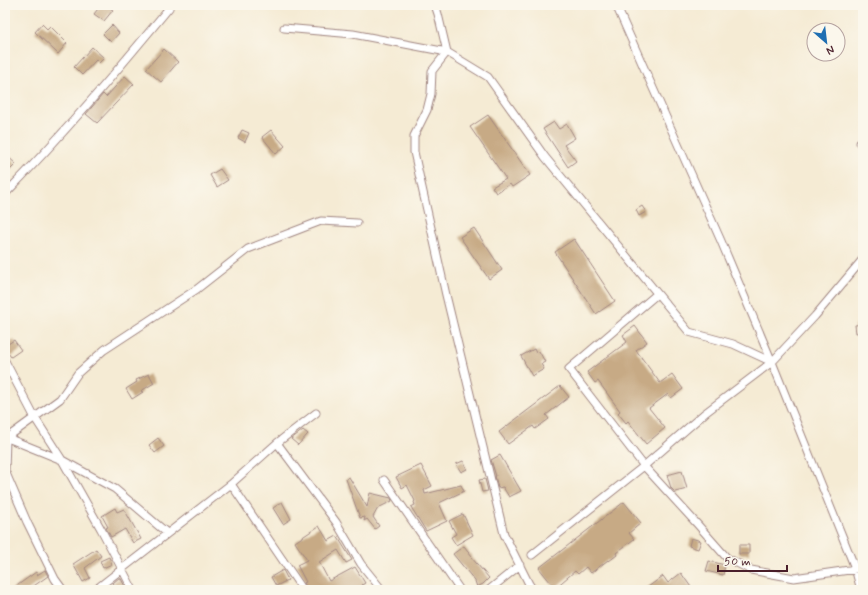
<svg xmlns="http://www.w3.org/2000/svg" width="868" height="595" font-family="Mynerve,sans-serif">
<style>
.building{fill:#c7aa85}
.lines{fill:none;stroke-linecap:round;stroke-linejoin:round}
.street-casing{stroke:#a08580;stroke-width:9}
.street{stroke:#fff;stroke-width:7}
</style>
<rect width="100%" height="100%" fill="#fbf7ec"/>
<filter id="ink" filterUnits="userSpaceOnUse"><feTurbulence type="fractalNoise" baseFrequency=".025" numOctaves="2"/><feDisplacementMap in="SourceGraphic" scale="8" xChannelSelector="R" yChannelSelector="G"/><feConvolveMatrix kernelMatrix="1 2 1 2 8 2 1 2 1" color-interpolation-filters="sRGB"/></filter>
<filter id="wash" filterUnits="userSpaceOnUse"><feTurbulence type="fractalNoise" baseFrequency=".012" numOctaves="4" result="noise"/><feDisplacementMap in="SourceGraphic" scale="16" xChannelSelector="R" yChannelSelector="G"/><feGaussianBlur stdDeviation="0.9" result="paint"/><feColorMatrix in="noise" values="0 0 0 0 0 0 0 0 0 0 0 0 0 0 0 0 0 1.4 0 .05"/><feComposite in="paint" operator="in"/></filter>
<g filter="url(#wash)">
<rect width="100%" height="100%" fill="#f5ebd4"/>
<g id="blocks">
<path class="building" d="M 101,5 L 113,5 L 110,8 L 113,10 L 104,21 L 94,14 Z
M 42,24 L 47,29 L 50,26 L 67,43 L 58,54 L 35,32 Z
M 112,25 L 119,33 L 111,42 L 103,34 Z
M 92,47 L 104,58 L 99,63 L 96,60 L 82,75 L 74,67 Z
M 164,49 L 178,62 L 161,82 L 146,69 Z
M 125,76 L 134,84 L 97,123 L 86,114 L 103,94 L 106,97 Z
M 488,115 L 530,175 L 512,187 L 510,184 L 496,193 L 492,187 L 506,179 L 470,127 Z
M 554,122 L 559,129 L 567,124 L 575,138 L 564,145 L 576,161 L 568,167 L 543,129 Z
M 242,130 L 249,133 L 245,142 L 238,138 Z
M 271,130 L 285,146 L 276,154 L 262,137 Z
M 5,154 L 16,164 L 5,175 Z
M 220,169 L 228,180 L 217,187 L 210,175 Z
M 642,206 L 646,212 L 639,216 L 636,210 Z
M 474,228 L 502,270 L 489,279 L 460,237 Z
M 574,239 L 615,301 L 596,314 L 555,252 Z
M 863,324 L 863,332 L 856,333 L 855,325 Z
M 635,326 L 647,342 L 636,350 L 660,383 L 672,374 L 683,389 L 671,398 L 668,394 L 649,408 L 665,428 L 646,444 L 628,421 L 626,423 L 618,413 L 620,411 L 598,381 L 595,383 L 587,372 L 627,342 L 623,335 Z
M 14,340 L 21,350 L 11,357 L 5,349 L 5,346 Z
M 534,349 L 536,353 L 539,351 L 545,362 L 541,364 L 544,369 L 532,376 L 521,356 Z
M 149,374 L 154,383 L 141,391 L 143,392 L 132,399 L 126,389 L 137,382 L 136,380 Z
M 560,386 L 569,397 L 546,415 L 549,419 L 535,429 L 533,426 L 508,444 L 499,432 Z
M 303,430 L 308,434 L 298,445 L 291,439 Z
M 158,438 L 164,446 L 155,453 L 149,445 Z
M 500,455 L 521,491 L 509,497 L 503,487 L 498,488 L 495,476 L 496,476 L 491,460 Z
M 463,461 L 467,469 L 461,472 L 456,464 Z
M 421,465 L 432,486 L 424,490 L 425,494 L 461,485 L 464,491 L 439,503 L 447,521 L 426,531 L 411,507 L 415,505 L 414,502 L 415,501 L 407,485 L 402,488 L 396,477 Z
M 682,471 L 687,489 L 675,492 L 671,488 L 667,475 Z
M 349,477 L 367,507 L 370,493 L 391,498 L 392,501 L 378,508 L 373,517 L 379,526 L 375,529 L 367,519 L 364,521 L 365,517 L 360,518 L 346,479 Z
M 485,479 L 488,491 L 482,492 L 479,480 Z
M 282,502 L 291,519 L 283,524 L 273,508 Z
M 624,502 L 641,523 L 629,533 L 634,539 L 616,553 L 617,555 L 609,561 L 608,560 L 591,573 L 586,567 L 578,574 L 575,571 L 555,588 L 539,568 Z
M 115,508 L 117,512 L 124,509 L 141,539 L 133,543 L 125,529 L 111,537 L 106,528 L 108,527 L 102,516 Z
M 463,514 L 473,535 L 456,545 L 451,537 L 456,534 L 449,521 Z
M 319,526 L 328,541 L 337,536 L 352,560 L 346,563 L 338,550 L 319,562 L 329,581 L 355,567 L 365,583 L 362,585 L 365,590 L 308,590 L 304,583 L 306,582 L 297,565 L 307,560 L 295,542 Z
M 691,538 L 701,541 L 698,549 L 689,546 Z
M 739,545 L 749,545 L 749,554 L 739,554 Z
M 464,546 L 472,556 L 471,557 L 489,578 L 483,584 L 477,587 L 475,581 L 453,554 Z
M 96,549 L 101,556 L 85,568 L 90,578 L 83,582 L 73,564 Z
M 109,557 L 112,564 L 103,568 L 100,561 Z
M 709,561 L 725,565 L 723,575 L 706,571 Z
M 45,570 L 48,576 L 28,590 L 11,590 L 36,572 L 37,575 Z
M 283,570 L 288,580 L 276,586 L 271,577 Z
M 681,573 L 693,590 L 644,590 L 663,576 L 668,583 Z
M 120,577 L 127,590 L 117,590 L 113,583 Z"/>
</g>
</g>
<g filter="url(#ink)">
<use href="#blocks" fill-opacity="0" stroke="#a08580" stroke-width="1"/>
<g class="lines">
<g class="street-casing">
<path id="street" d="M 435,5 L 438,14 L 447,52 L 432,71 L 431,94 L 427,110 L 414,136 L 414,152 L 446,295 L 504,534 L 529,584 L 533,590
M 616,5 L 721,241 L 772,362 L 855,568 L 861,590
M 284,28 L 353,34 L 447,52 L 488,77 L 545,157 L 689,332 L 733,344 L 772,362 L 815,316 L 863,259
M 860,143 L 863,146
M 5,194 C 63,135 116,72 169,8 L 165,5
M 5,361 L 35,418 L 62,460 L 101,529 L 133,590
M 772,362 L 705,413 L 644,466 L 698,525 L 727,558 L 751,570 L 794,578 L 863,568
M 5,437 L 62,460 L 115,489 L 167,533
M 6,438 L 5,471 L 27,522 L 55,579 L 63,590
M 5,439 L 60,399 L 78,373 L 104,350 L 197,289 L 248,249 L 321,221 L 357,223
M 277,443 L 336,522 L 361,564 L 382,590
M 384,480 L 460,590
M 231,484 L 303,590
M 532,555 L 644,466 L 569,369 L 657,294
M 95,590 L 231,484 L 277,443 L 316,413
M 489,590 L 520,565"/>
</g>
<use href="#street" class="street"/>
</g>
</g>
<rect width="868" height="595" fill="none" stroke="#fbf7ec" stroke-width="20"/>
<g transform="translate(826 42) rotate(152)"><circle r="19" fill="#fbf7ec" stroke="#b4a19f"/>
<path d="M0-3L7 15L0 10L-7 15Z" fill="#1f6fb2"/>
<text y="-6" font-size="11" font-weight="bold" text-anchor="middle" fill="#4a1f2b">N</text>
</g>
<path d="M718 565v6h69v-6" fill="none" stroke="#4a1f2b" stroke-width="2"/>
<text x="724" y="565" font-size="12" fill="#4a1f2b" stroke="#fbf7ec" stroke-width="3" paint-order="stroke">50 m</text>
</svg>
